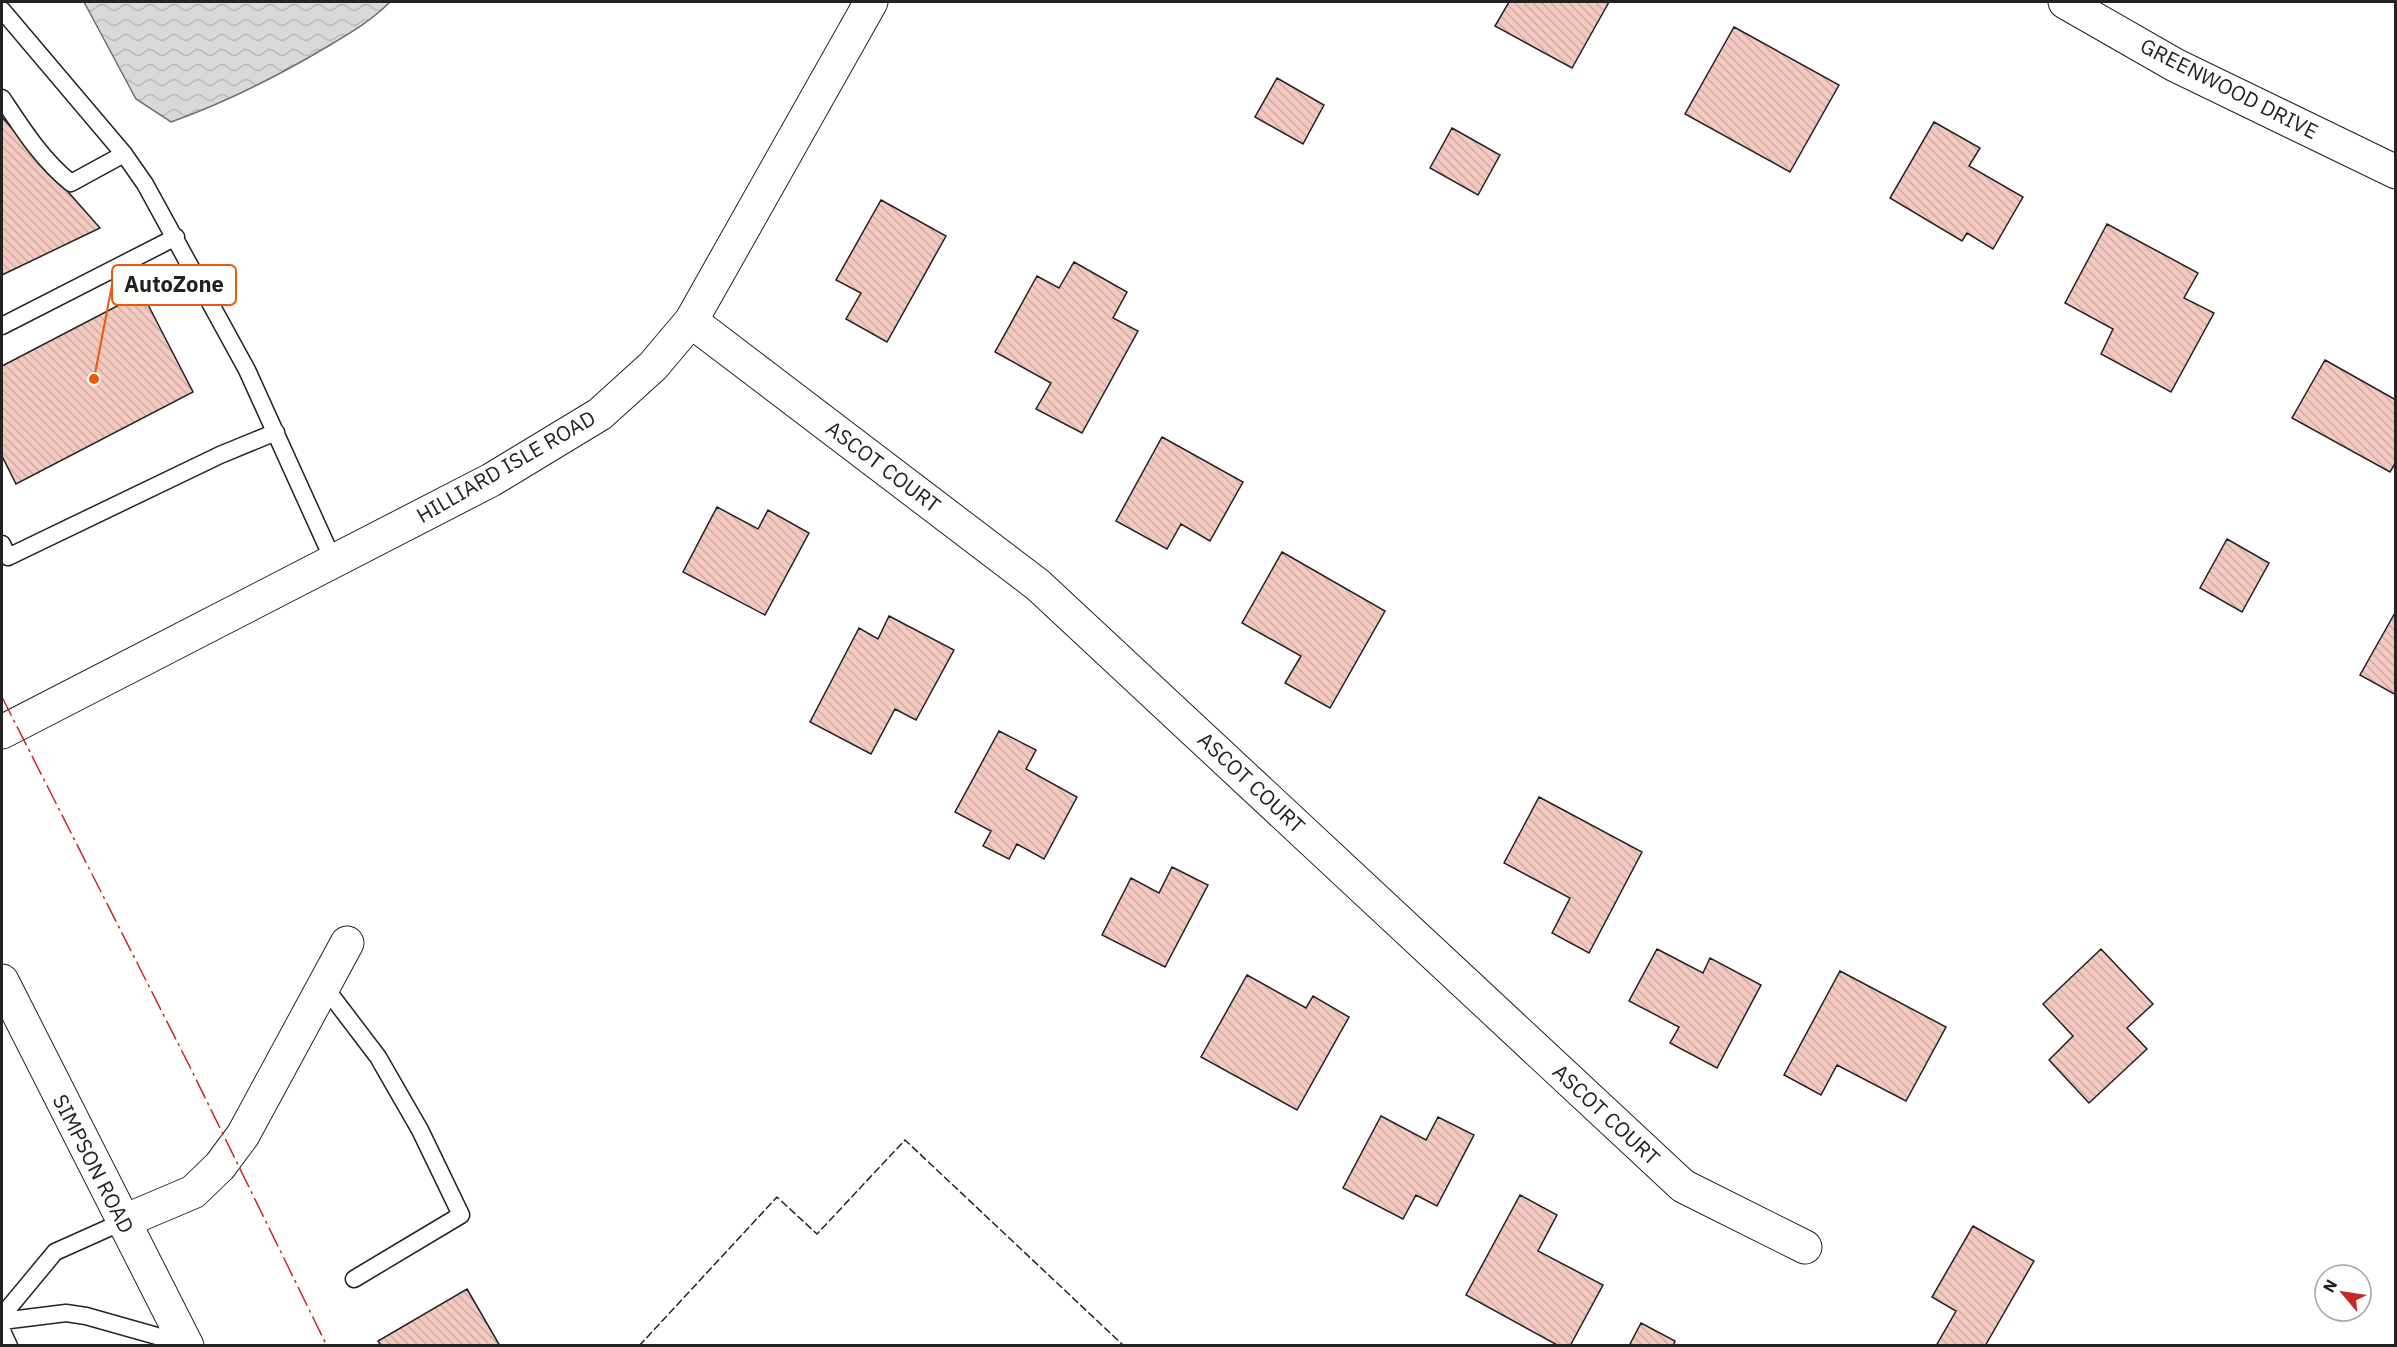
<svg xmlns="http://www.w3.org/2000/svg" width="2397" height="1347" font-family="'IBM Plex Sans',sans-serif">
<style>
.water{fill:url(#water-waves);stroke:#6f6f6f;stroke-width:1.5}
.building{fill:url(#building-back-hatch);stroke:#222;stroke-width:1.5}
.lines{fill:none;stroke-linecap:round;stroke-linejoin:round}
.lane-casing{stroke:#222;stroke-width:19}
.street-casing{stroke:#222;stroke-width:35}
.secondary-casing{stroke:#222;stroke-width:35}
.lane{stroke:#fff;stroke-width:16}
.street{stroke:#fff;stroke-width:33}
.secondary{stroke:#fff;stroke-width:33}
.fence{stroke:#222;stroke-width:1.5;stroke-dasharray:8 3;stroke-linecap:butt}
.power{stroke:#c62828;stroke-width:1.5;stroke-dasharray:21 4.5 3 4.5;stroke-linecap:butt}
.labels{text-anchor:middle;stroke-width:4.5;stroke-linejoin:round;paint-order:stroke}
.street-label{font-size:21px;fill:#222;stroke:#fff}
.leader{fill:none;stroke:#e8590c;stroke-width:2}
.callout-dot{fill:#e8590c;stroke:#fff;stroke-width:2}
.callout{fill:#fff;stroke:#e8590c;stroke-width:2}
.callout-label{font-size:22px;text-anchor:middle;font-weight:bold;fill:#222}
</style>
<defs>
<pattern id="water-waves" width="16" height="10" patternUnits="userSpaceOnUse" patternTransform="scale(1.5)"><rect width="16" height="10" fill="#d9d9d9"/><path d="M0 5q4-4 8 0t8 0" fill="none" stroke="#bababa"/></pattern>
<pattern id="building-back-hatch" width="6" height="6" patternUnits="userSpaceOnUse" patternTransform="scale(1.5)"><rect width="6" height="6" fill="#f3c9c0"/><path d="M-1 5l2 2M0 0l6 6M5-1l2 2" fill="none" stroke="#d0aca5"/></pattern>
</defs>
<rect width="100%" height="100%" fill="#fff"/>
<path class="water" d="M 84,2 L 390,2 C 372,20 352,32 330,45 C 280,75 227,102 171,122 L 136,99 Z"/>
<path class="building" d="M 1509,2 L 1609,2 L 1572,68 L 1495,26 Z
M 1734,27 L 1839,85 L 1790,172 L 1685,114 Z
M 1277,78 L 1324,105 L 1303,144 L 1255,117 Z
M 2,117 L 100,228 L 2,275 Z
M 1934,122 L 1980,148 L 1969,166 L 2023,197 L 1993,249 L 1967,233 L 1962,241 L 1890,198 Z
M 1452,128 L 1500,155 L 1478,195 L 1430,168 Z
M 881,200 L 946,236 L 887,342 L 846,319 L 861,293 L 836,280 Z
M 2107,224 L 2198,273 L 2184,298 L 2214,313 L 2171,392 L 2101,354 L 2113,329 L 2065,303 Z
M 1074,262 L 1127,292 L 1113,318 L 1138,331 L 1082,433 L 1036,409 L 1051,383 L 995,352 L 1037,276 L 1059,288 Z
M 142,293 L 193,392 L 16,484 L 2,456 L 2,366 Z
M 2325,360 L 2396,400 L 2396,462 L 2390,472 L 2292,418 Z
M 1162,437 L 1243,482 L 1210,541 L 1181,524 L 1167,549 L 1116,521 Z
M 717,507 L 758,529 L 768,510 L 809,533 L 765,615 L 683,572 Z
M 2227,539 L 2269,563 L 2242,612 L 2200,588 Z
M 1282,552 L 1385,611 L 1330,708 L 1285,683 L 1301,656 L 1242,623 Z
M 2396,611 L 2396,695 L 2360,675 Z
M 889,616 L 954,650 L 916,720 L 895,709 L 871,754 L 810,722 L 859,628 L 878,639 Z
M 999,731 L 1036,750 L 1026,769 L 1077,797 L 1044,859 L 1017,844 L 1009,859 L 983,846 L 991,831 L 955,812 Z
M 1539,797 L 1642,852 L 1589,953 L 1552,933 L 1570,898 L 1504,863 Z
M 1172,867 L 1208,885 L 1165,967 L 1102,935 L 1131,878 L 1159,893 Z
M 1657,949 L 1703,973 L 1710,958 L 1761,985 L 1717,1068 L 1670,1043 L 1679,1027 L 1629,1001 Z
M 2101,949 L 2153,1004 L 2127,1028 L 2147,1049 L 2089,1103 L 2049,1060 L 2073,1036 L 2043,1004 Z
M 1840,971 L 1946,1027 L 1906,1101 L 1837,1065 L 1821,1095 L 1784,1075 Z
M 1247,975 L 1306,1008 L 1313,996 L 1349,1017 L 1297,1110 L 1201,1057 Z
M 1381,1116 L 1426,1140 L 1438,1117 L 1474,1135 L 1437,1206 L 1416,1195 L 1403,1219 L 1343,1188 Z
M 1520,1195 L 1557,1215 L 1538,1251 L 1603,1285 L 1570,1346 L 1559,1346 L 1466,1295 Z
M 1973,1226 L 2034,1261 L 1985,1346 L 1936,1346 L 1956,1311 L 1932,1297 Z
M 467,1289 L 500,1346 L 381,1346 L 378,1341 Z
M 1641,1323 L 1675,1341 L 1673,1346 L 1629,1346 Z"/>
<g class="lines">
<g class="lane-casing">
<path id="lane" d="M 2,10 L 124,154 L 145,184 L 247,370 L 334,562
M 2,98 C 22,128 42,160 71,183 L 124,154
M 2,326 L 176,237
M 2,544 L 8,557 L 220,455 L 276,432
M 324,986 L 378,1057 L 420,1130 L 461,1215 L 354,1279
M 2,1316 L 55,1252 L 122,1222
M 2,1321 L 66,1313 L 86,1316 L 185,1344
M 2,1331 L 9,1346"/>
</g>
<g class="street-casing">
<path id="street" d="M 2065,2 L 2175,65 L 2396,172
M 691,321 L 1038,585 L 1683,1186 L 1805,1247
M 122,1222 L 193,1192 L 220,1166 L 243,1135 L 347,943"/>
</g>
<g class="secondary-casing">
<path id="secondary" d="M 2,732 L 491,480 L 600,414 L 653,366 L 691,321 L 871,2
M 2,981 L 187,1346"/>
</g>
<use href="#lane" class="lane"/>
<use href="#street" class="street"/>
<use href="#secondary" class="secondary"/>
<path class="fence" d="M 639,1346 L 777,1197 L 817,1234 L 905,1140 L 1124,1346"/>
<path class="power" d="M 2,697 L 190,1067 L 327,1346"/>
</g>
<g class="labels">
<g class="street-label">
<text transform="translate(2229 89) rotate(27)" y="7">GREENWOOD DRIVE</text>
<text transform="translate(506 467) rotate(-30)" y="7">HILLIARD ISLE ROAD</text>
<text transform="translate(883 467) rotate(37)" y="7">ASCOT COURT</text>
<text transform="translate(1251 783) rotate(43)" y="7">ASCOT COURT</text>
<text transform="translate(1606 1115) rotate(43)" y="7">ASCOT COURT</text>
<text transform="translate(93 1164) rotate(63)" y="7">SIMPSON ROAD</text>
</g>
</g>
<path class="leader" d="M94 379L112 285"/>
<circle class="callout-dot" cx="94" cy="379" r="6"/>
<rect class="callout" x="112" y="265" width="124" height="40" rx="6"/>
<g class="callout-label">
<text x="174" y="292">AutoZone</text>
</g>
<rect width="2397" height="1347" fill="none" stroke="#222222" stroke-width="6"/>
<g transform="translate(2343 1293) rotate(299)"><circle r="28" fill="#ffffff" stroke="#a7a7a7" stroke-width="1.5"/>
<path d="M0-4.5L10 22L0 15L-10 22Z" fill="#c62828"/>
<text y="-9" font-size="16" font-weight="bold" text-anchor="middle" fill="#222222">N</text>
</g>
</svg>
